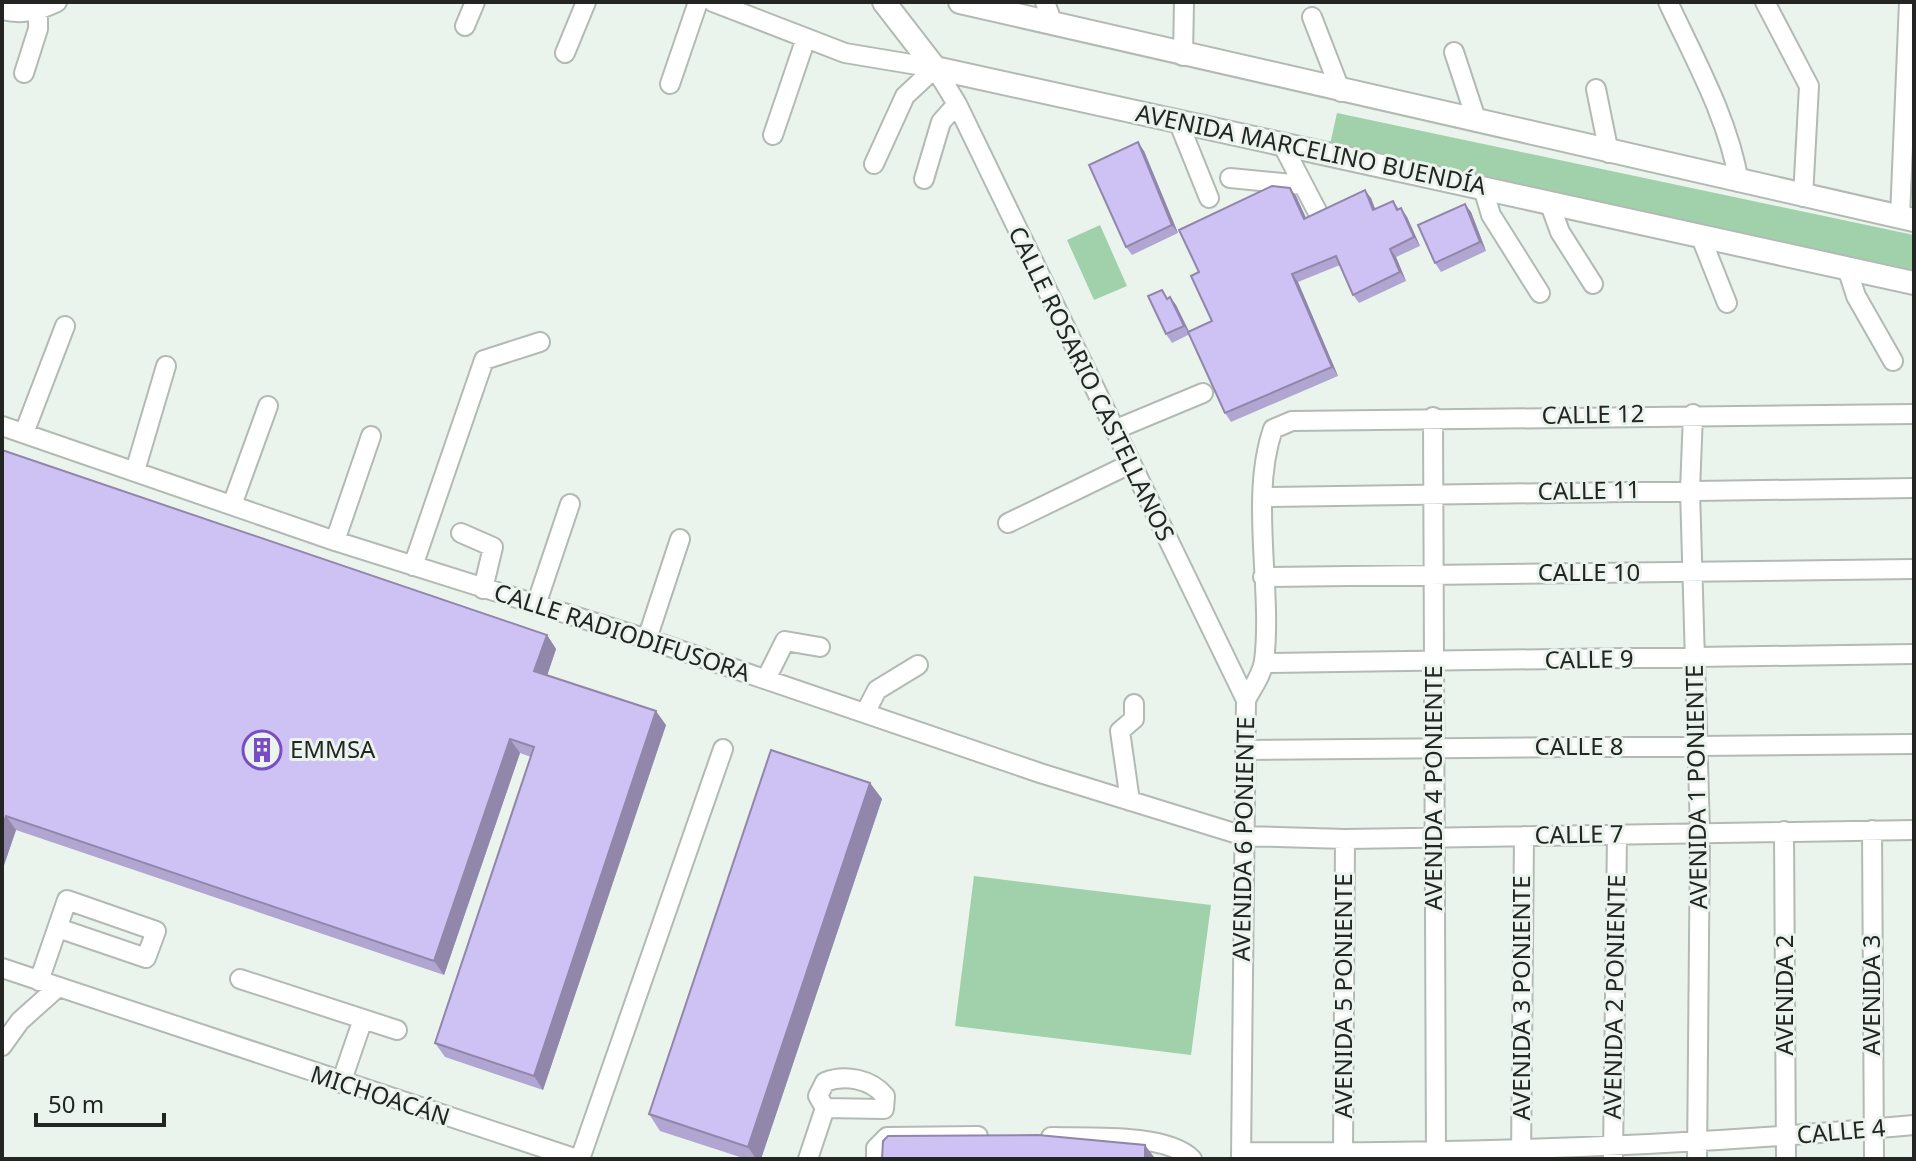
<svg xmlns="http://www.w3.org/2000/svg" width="1916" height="1161" font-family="'Noto Sans',sans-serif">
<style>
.green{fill:#a0d1ab}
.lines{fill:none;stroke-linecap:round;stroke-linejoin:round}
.minor-casing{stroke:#b2bab3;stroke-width:22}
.major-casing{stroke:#b2bab3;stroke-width:26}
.minor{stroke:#fff;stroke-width:18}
.major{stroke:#fff;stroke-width:22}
.wall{fill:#b1a6d2}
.shaded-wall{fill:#9087ab}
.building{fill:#cec1f4;stroke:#9087ab;stroke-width:2}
.labels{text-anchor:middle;stroke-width:6;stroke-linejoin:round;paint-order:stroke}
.street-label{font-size:24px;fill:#222522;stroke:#ebf3ed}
.poi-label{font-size:24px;fill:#222522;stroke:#ebf3ed;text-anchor:start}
</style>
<rect width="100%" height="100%" fill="#ebf3ed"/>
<path class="green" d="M 1337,113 L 1914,235 L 1914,277 L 1329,149 Z
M 1100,225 L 1127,286 L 1094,300 L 1067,240 Z
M 974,876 L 1211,905 L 1191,1055 L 955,1026 Z"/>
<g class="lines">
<g class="minor-casing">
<path id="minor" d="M 713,2 L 845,53 L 935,68
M 1045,2 L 1053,24
M 1668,2 C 1695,60 1728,118 1739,182
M 1765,2 L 1809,86 L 1803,197
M 2,10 C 23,15 38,11 57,2
M 1312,17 L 1341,92
M 465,26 L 475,2
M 1454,52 L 1477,122
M 565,53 L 586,2
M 1183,56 L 1184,2
M 935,68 L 957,104 L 1246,700
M 24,73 L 38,29 L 38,11
M 670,84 L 698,2
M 1596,89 L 1609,153
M 1178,121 L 1209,198
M 773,135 L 806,38
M 1282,144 L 1317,211
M 874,164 L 905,96 L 935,68
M 1230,178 L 1302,185
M 924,179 L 941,122 L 957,104
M 1483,188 L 1491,215 L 1540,293
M 1549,202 L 1560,232 L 1593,284
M 1900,217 L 1909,2
M 1700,235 L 1727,303
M 1847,268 L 1856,296 L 1893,361
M 1693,414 L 1690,490 L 1700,832 L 1697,1159
M 1433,417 L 1436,1159
M 2,426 L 335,541 L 647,639 L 1040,773 L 1244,836 L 1345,839 L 1914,830
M 1114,430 L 1203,393
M 24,433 L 65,326
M 135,471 L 166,366
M 1264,497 L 1914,488
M 232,505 L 268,406
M 1008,523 L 1130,464
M 461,533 L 493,547 L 483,589
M 335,541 L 371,436
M 413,566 L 484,360 L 540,342
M 1263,577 L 1914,569
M 536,605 L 570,504
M 647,639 L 680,539
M 1264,663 L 1914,654
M 766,679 L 785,641 L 820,647
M 865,713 L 877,690 L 918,665
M 1245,750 L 1914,744
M 1130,801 L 1120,731 L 1134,719 L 1134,704
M 1872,830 L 1874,1159
M 1784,831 L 1786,1159
M 2,968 L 577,1159
M 240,979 L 397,1030
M 39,981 L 67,900 L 156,931 L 146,958 L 58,928
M 2,1046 L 20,1021 L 58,987
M 341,1083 L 363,1019
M 1051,1137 C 1087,1138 1167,1133 1192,1159
M 1241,1152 C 1466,1154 1689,1146 1914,1125
M 1343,1153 L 1345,839
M 1613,1156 L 1617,834
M 580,1159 L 723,749
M 808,1159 L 825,1108 L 884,1109 L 885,1096 C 871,1079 845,1074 825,1082 L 818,1096 L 825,1108
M 876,1159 L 876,1148 L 887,1137 L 978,1136
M 1241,1159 L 1246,700 C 1252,688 1262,675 1264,661 C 1273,590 1249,498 1273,429 L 1292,421 L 1914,414
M 1521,1159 L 1524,836"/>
</g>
<g class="major-casing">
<path id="major" d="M 884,2 L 935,68 L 1914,283
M 960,2 L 1914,220"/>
</g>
<use href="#minor" class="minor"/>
<use href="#major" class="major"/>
</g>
<path class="wall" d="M 1144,151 L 1178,233 L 1132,255 L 1126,247 Z
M 1296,196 L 1306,218 L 1371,198 L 1375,209 L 1393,201 L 1399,209 L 1401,208 L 1407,217 L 1420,246 L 1396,257 L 1406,281 L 1359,303 L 1353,295 L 1340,265 L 1298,282 L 1338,376 L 1231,422 L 1225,413 L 1190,334 L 1172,343 L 1166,334 L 1168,298 L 1170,297 L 1176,305 L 1189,331 L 1212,321 L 1199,272 Z
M 1471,212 L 1486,251 L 1441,272 L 1435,263 Z
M 2,450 L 547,635 L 556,649 L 547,675 L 666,725 L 543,1090 L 445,1057 L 435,1043 L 531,757 L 520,753 L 444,975 L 16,830 L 2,871 Z
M 870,783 L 882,799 L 761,1159 L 746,1159 L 660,1131 L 649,1114 Z"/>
<path class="shaded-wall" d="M 1138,142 L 1144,151 L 1178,233 L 1172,225 Z
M 1290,188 L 1296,196 L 1310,227 L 1304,219 Z
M 1365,190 L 1371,198 L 1379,219 L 1373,210 Z
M 1465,204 L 1471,212 L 1486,251 L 1480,242 Z
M 1401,208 L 1407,217 L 1420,246 L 1414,237 Z
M 1390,249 L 1396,257 L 1406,281 L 1400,272 Z
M 1292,274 L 1298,282 L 1338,376 L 1332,367 Z
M 1170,297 L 1176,305 L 1190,334 L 1184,326 Z
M 547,635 L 556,649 L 544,685 L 534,671 Z
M 656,711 L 666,725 L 543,1090 L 534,1076 Z
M 510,739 L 520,753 L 444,975 L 434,961 Z
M 870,783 L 882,799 L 761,1159 L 756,1159 L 748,1147 Z
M 6,816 L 16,830 L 2,871 L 2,829 Z
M 1145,1145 L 1154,1157 L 1154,1159 L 1145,1159 Z"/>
<path class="building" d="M 1138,142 L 1172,225 L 1126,247 L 1089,165 Z
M 1272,186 L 1290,188 L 1304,219 L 1365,190 L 1373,210 L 1393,201 L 1397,210 L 1401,208 L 1414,237 L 1390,249 L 1400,272 L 1353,295 L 1336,256 L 1292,274 L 1332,367 L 1225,413 L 1188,332 L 1212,321 L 1191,276 L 1199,272 L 1179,230 Z
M 1465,204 L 1480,242 L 1435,263 L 1418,225 Z
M 1162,290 L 1167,299 L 1170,297 L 1184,326 L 1166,334 L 1148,296 Z
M 2,450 L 547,635 L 534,671 L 656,711 L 534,1076 L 435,1043 L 534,747 L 510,739 L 434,961 L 6,816 L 2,829 Z
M 771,750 L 870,783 L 748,1147 L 649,1114 Z
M 1038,1135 L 1145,1145 L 1145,1159 L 882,1159 L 883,1141 L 888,1136 Z"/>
<defs>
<g id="building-ring" transform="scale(2)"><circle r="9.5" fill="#ebf3ed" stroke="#794dc6" stroke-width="1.5"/><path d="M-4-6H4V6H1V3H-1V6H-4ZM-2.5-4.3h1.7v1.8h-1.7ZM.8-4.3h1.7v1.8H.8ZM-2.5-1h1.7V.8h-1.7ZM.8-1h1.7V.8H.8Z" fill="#794dc6"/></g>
</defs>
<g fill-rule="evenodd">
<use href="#building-ring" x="262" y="750"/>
</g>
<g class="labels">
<g class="street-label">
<text transform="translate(1311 150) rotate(12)" y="8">AVENIDA MARCELINO BUENDÍA</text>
<text transform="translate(1091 384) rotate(64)" y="8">CALLE ROSARIO CASTELLANOS</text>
<text transform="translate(1593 415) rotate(-1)" y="8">CALLE 12</text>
<text transform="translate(1589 491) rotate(-1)" y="8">CALLE 11</text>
<text x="1589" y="581">CALLE 10</text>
<text transform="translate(622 633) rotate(18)" y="8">CALLE RADIODIFUSORA</text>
<text transform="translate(1589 660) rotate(-1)" y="8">CALLE 9</text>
<text x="1579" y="755">CALLE 8</text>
<text transform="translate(1697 787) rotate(-91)" y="8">AVENIDA 1 PONIENTE</text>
<text transform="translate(1434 788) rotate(-90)" y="8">AVENIDA 4 PONIENTE</text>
<text transform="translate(1579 835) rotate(-1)" y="8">CALLE 7</text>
<text transform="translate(1244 839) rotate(-89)" y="8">AVENIDA 6 PONIENTE</text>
<text transform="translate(1785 995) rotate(-90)" y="8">AVENIDA 2</text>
<text transform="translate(1872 995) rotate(-90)" y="8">AVENIDA 3</text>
<text transform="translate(1344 996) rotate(-90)" y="8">AVENIDA 5 PONIENTE</text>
<text transform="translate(1615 997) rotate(-89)" y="8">AVENIDA 2 PONIENTE</text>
<text transform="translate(1522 998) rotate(-90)" y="8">AVENIDA 3 PONIENTE</text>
<text transform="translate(380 1096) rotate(18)" y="8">MICHOACÁN</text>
<text transform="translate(1841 1132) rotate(-5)" y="8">CALLE 4</text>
</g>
<g class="poi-label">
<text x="290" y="758">EMMSA</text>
</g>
</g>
<rect width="1916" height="1161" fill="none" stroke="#222522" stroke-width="8"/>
<path d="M36 1113v12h128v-12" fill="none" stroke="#222522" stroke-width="4"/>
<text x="48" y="1113" font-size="24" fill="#222522" stroke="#ebf3ed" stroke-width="6" paint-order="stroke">50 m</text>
</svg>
